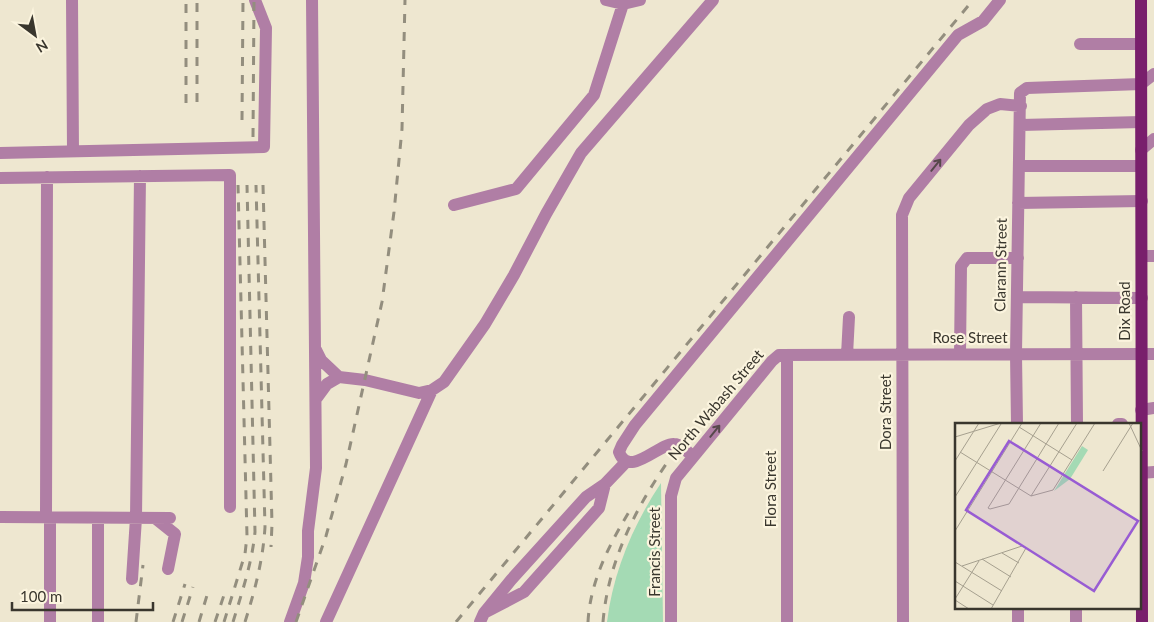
<svg xmlns="http://www.w3.org/2000/svg" width="1154" height="622" font-family="Lato,sans-serif">
<style>
.green{fill:#a4dab4}
.lines{fill:none;stroke-linecap:round;stroke-linejoin:round}
.minor{stroke:#b07ea5;stroke-width:12}
.major{stroke:#791f6c;stroke-width:12}
.rail{stroke:#938e7e;stroke-width:3;stroke-dasharray:9 9;stroke-linecap:butt}
.oneway{stroke:#57484b}
.labels{text-anchor:middle;stroke-width:4.5;stroke-linejoin:round;paint-order:stroke}
.street-label{font-size:15px;fill:#39362d;stroke:#fbf4de}
.inset-road{fill:none;stroke:#a6a08f;stroke-width:1}
.view{fill:#985cd3;fill-opacity:0.15;stroke:#985cd3;stroke-width:2.5}
.inset-edge{fill:none;stroke:#39362d;stroke-width:2.5}
</style>
<rect width="100%" height="100%" fill="#eee7d0"/>
<path class="green" d="M 661,483 L 663,622 L 607,622 C 613,572 633,525 661,483 Z"/>
<g class="lines">
<path class="minor" d="M 72,0 L 73,151
M 606,0 L 623,4 L 640,0
M 1080,44 L 1141,44
M 1021,125 L 1141,122
M 1141,150 L 1154,139
M 0,153 L 264,147 L 266,28 L 255,0
M 1020,166 L 1141,166
M 0,178 L 230,175 L 230,507
M 1018,203 L 1142,201
M 454,205 L 516,189 L 594,95 L 623,4
M 1142,256 L 1154,256
M 1017,297 L 1142,298
M 1076,297 L 1077,424
M 316,350 L 321,360 L 339,377 L 365,380 L 419,393 L 432,390 L 444,382 L 485,324 L 514,275 L 546,214 L 581,153 L 713,0
M 960,354 L 961,266 L 967,258 L 1018,258
M 787,355 L 787,622
M 847,355 L 849,317
M 316,399 L 327,384 L 339,377
M 1141,410 L 1154,408
M 1017,424 L 1016,354 L 1020,93 L 1027,88 L 1141,84 L 1154,74
M 1118,424 L 1122,424
M 693,457 C 688,452 681,444 674,444 C 659,443 629,479 619,452 L 622,445 L 635,425 L 958,35 L 983,21 L 1000,0
M 1141,473 L 1154,472
M 0,517 L 170,518
M 46,517 L 47,177
M 155,518 L 175,534 L 168,569
M 132,579 L 136,518 L 140,176
M 1018,608 L 1018,622
M 484,613 L 524,592 L 599,508 L 605,484 L 627,461
M 50,622 L 50,517
M 98,622 L 98,518
M 290,622 L 304,583 L 308,557 L 308,531 L 316,468 L 312,0
M 326,622 L 432,390
M 480,622 L 484,613 L 511,580 L 586,497 L 605,484
M 671,622 L 671,496 L 676,478 L 772,361 L 779,355 L 1154,354
M 903,622 L 902,215 L 909,198 L 969,125 L 987,109 L 1000,104 L 1021,106
M 1076,622 L 1076,608"/>
<path class="major" d="M 1141,0 L 1142,622"/>
<path class="rail" d="M 197,102 L 197,0
M 186,103 L 186,0
M 242,120 L 243,0
M 253,137 L 254,0
M 263,185 L 272,524 L 271,547
M 136,622 L 143,565
M 173,622 L 185,584
M 182,622 L 193,587
M 199,622 L 208,592
M 215,622 L 224,595
M 224,622 L 245,554 L 247,536 L 238,185
M 233,622 C 242,592 252,563 255,532 L 247,185
M 245,622 C 255,590 263,560 265,527 L 256,185
M 296,622 L 326,536 L 346,464 L 382,302 L 394,212 L 402,129 L 405,0
M 456,622 L 973,0
M 588,622 C 590,582 609,545 629,512
M 603,622 C 608,561 636,507 671,457"/>
</g>
<defs><path id="oneway-shaft" d="M-6 0H5M1.5-3L5.5 0L1.5 3" fill="none" stroke-width="1.6" stroke-linecap="round" stroke-linejoin="round" transform="scale(1.25)"/></defs>
<g class="oneway">
<use href="#oneway-shaft" transform="translate(936 165) rotate(-51)"/>
<use href="#oneway-shaft" transform="translate(715 431) rotate(-51)"/>
</g>
<g class="labels">
<g class="street-label">
<text transform="translate(1001 265) rotate(-89)" y="5">Clarann Street</text>
<text transform="translate(1125 311) rotate(-90)" y="5">Dix Road</text>
<text x="970" y="343">Rose Street</text>
<text transform="translate(716 405) rotate(-50)" y="5">North Wabash Street</text>
<text transform="translate(886 412) rotate(-90)" y="5">Dora Street</text>
<text transform="translate(771 489) rotate(-90)" y="5">Flora Street</text>
<text transform="translate(655 552) rotate(-90)" y="5">Francis Street</text>
</g>
</g>
<g transform="translate(955 423)">
<rect width="186" height="186" fill="#eee7d0"/>
<path d="M 127,23 L 133,27 L 115,56 L 99,68 Z" fill="#a4dab4"/>
<path class="inset-road" d="M 86,0 L 33,85 L 35,86 L 54,81 L 104,0M 174,0 L 187,28M 64,4 L 117,37M 0,14 L 46,0M 5,29 L 76,73M 0,38 L 24,0M 148,48 L 178,0M 76,73 L 98,67 L 140,0M 76,73 L 122,0M 0,74 L 46,1M 0,108 L 67,0M 47,130 L 64,140M 27,136 L 56,154M 0,139 L 47,168M 7,143 L 67,123 L 71,125 L 36,186M 0,158 L 38,182M 0,176 L 24,138M 0,177 L 14,186"/>
<path class="view" d="M 54,18 L 183,98 L 139,168 L 11,87 Z"/>
<rect width="186" height="186" class="inset-edge"/>
</g>
<g transform="translate(35 35) rotate(148)" stroke="#fbf4de" stroke-width="4" paint-order="stroke">
<path d="M0-4L9 19L0 12L-9 19Z" fill="#39362d"/>
<text y="-8" font-size="14" font-weight="bold" text-anchor="middle" fill="#39362d">N</text>
</g>
<path d="M12 602v8h141v-8" fill="none" stroke="#39362d" stroke-width="2.5"/>
<text x="20" y="602" font-size="15" fill="#39362d" stroke="#fbf4de" stroke-width="4" paint-order="stroke">100 m</text>
</svg>
